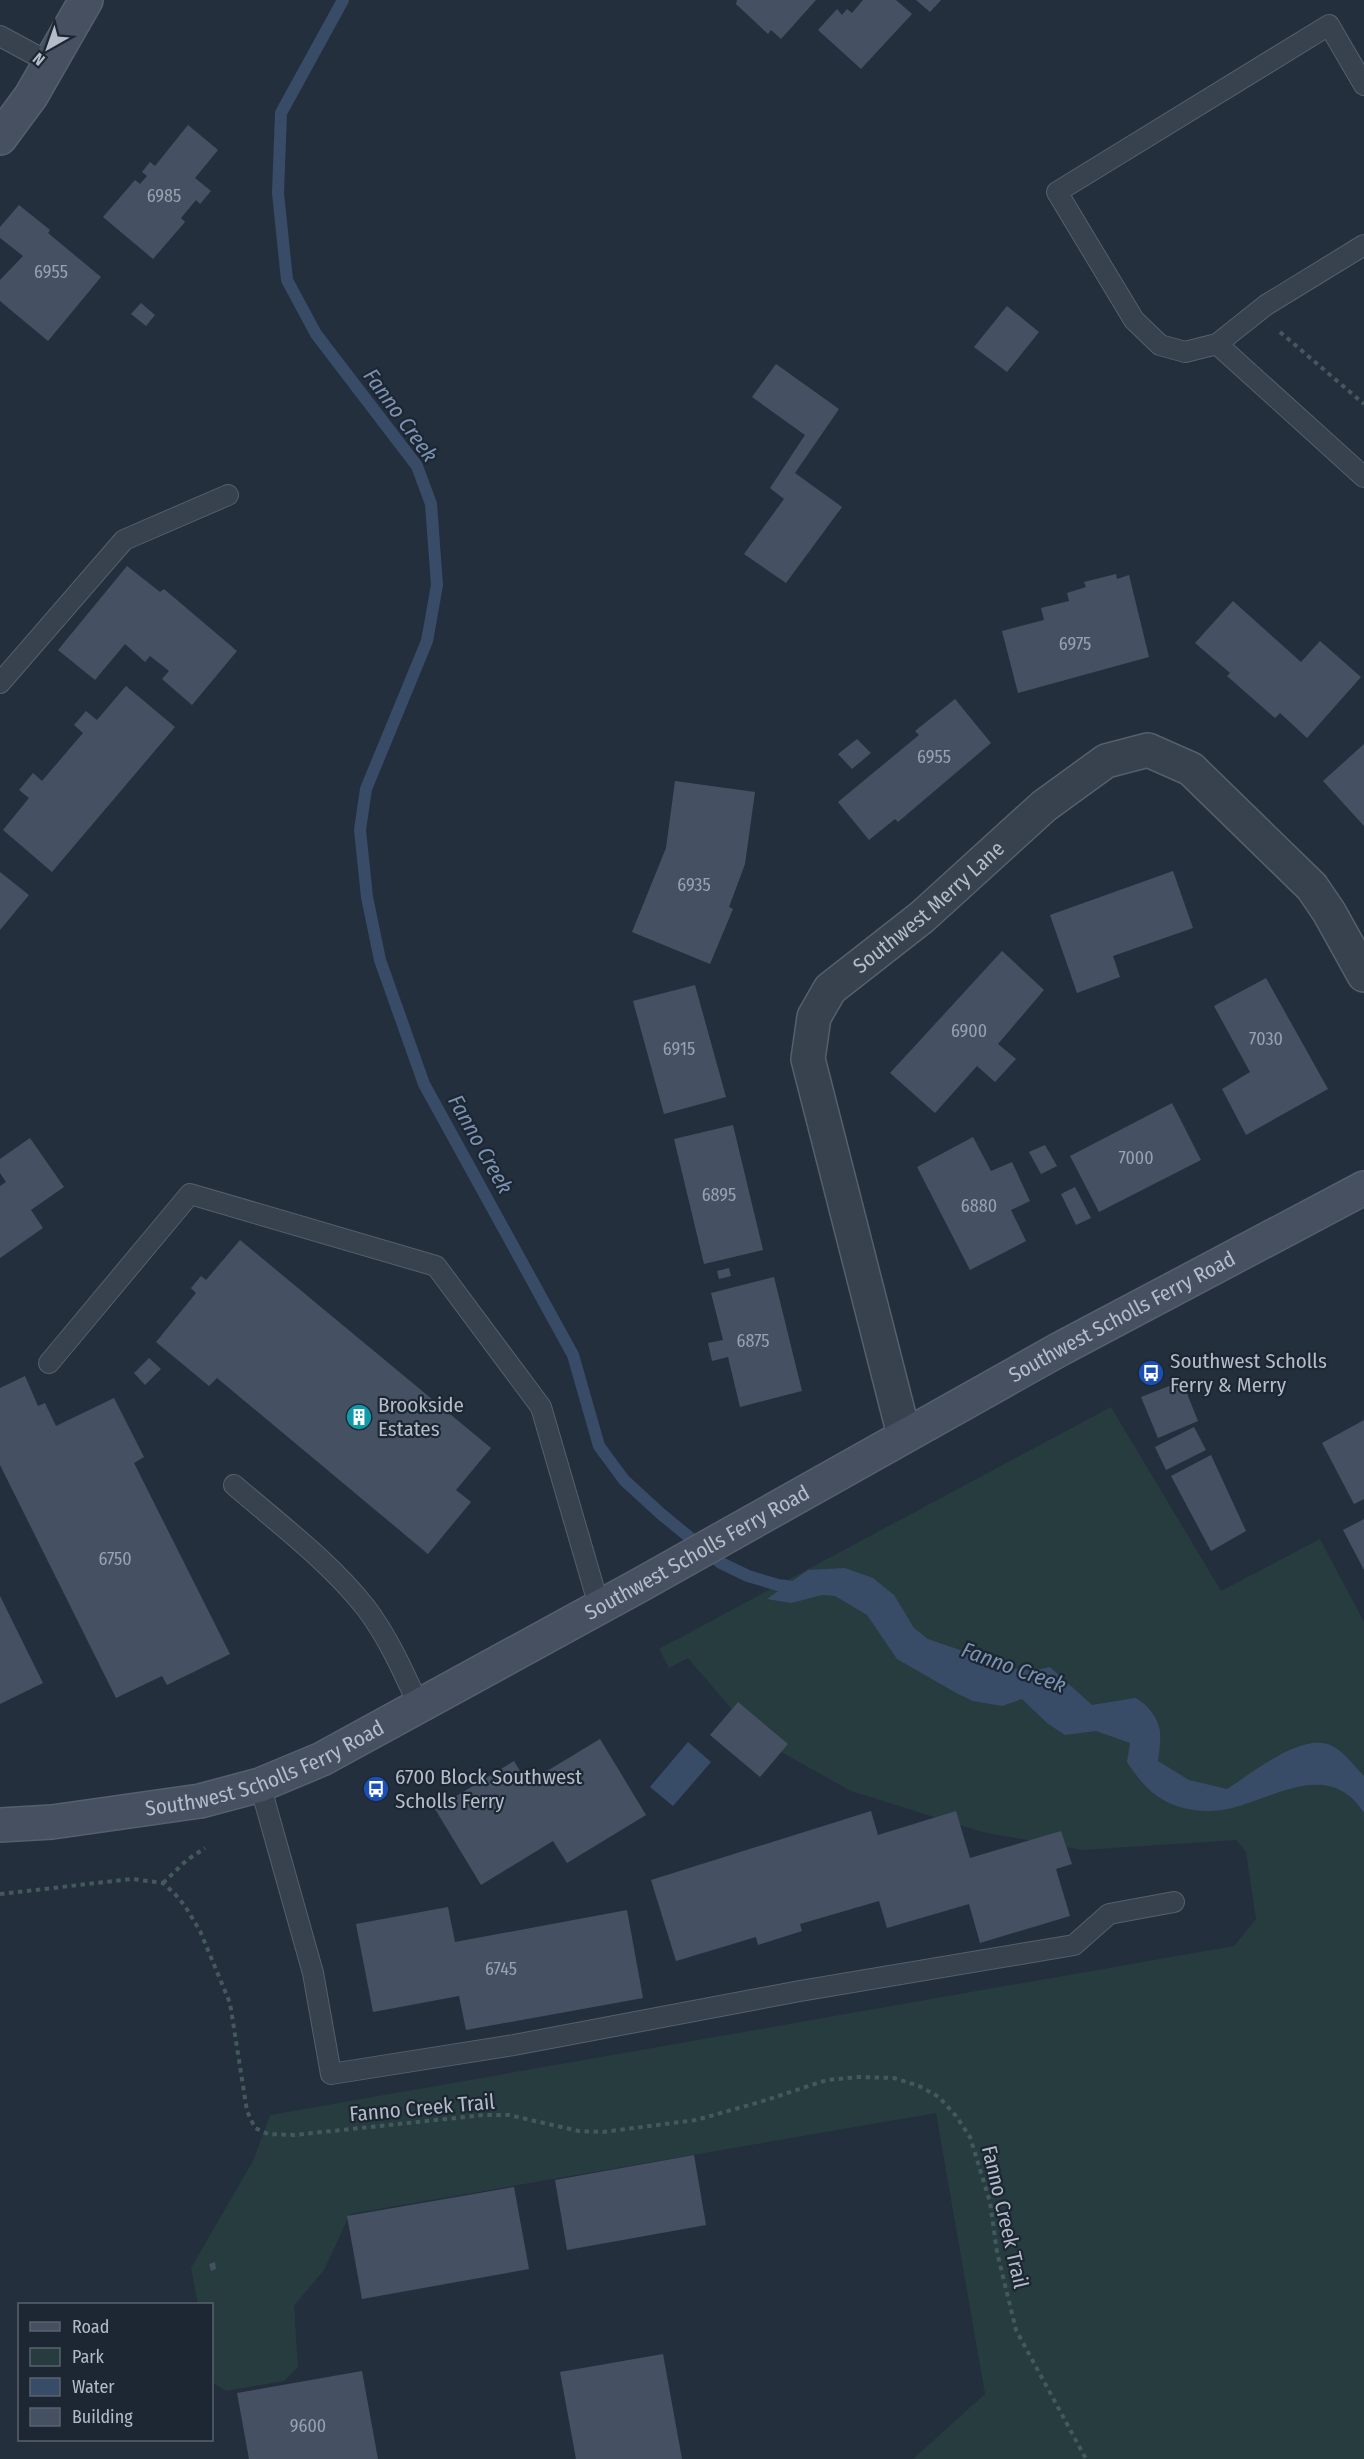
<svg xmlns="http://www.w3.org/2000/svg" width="1364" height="2459" font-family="'Fira Sans Condensed',sans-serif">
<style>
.green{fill:#263c3f}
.water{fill:#394c67}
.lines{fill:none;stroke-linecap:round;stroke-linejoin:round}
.stream{stroke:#394c67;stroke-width:12}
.building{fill:#455162}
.lane-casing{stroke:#565f6c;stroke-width:22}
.street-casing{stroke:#565f6c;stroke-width:36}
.secondary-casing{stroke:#565f6c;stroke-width:36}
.path{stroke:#44595c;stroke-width:4;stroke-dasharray:4.5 4.5;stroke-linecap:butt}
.lane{stroke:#38414e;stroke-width:20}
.street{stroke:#38414e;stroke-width:33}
.secondary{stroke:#465061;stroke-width:33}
.labels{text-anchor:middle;stroke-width:4.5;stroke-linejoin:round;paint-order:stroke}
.number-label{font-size:18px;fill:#98a1af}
.street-label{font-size:21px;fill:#b4bcc9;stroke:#1d2633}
.poi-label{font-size:21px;fill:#b4bcc9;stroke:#1d2633;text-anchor:start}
.water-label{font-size:22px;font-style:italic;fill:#7c92b1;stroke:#1d2633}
</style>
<rect width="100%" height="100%" fill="#242f3e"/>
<path class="green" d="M 1111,1407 L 1221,1591 L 1320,1539 L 1364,1622 L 1364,2459 L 913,2459 L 985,2394 L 936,2113 L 350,2214 L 324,2270 L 294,2306 L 298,2367 L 284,2381 L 226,2391 L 213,2383 L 212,2304 L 198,2304 L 191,2268 L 253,2161 L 270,2115 L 1234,1946 L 1256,1919 L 1246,1852 L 1236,1840 L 1083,1850 L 982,1832 L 851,1791 L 756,1738 L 688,1658 L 669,1668 L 659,1649 Z"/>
<path class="water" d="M 845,1568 L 873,1578 L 894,1595 L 914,1628 L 928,1639 L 1012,1668 L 1032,1671 L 1050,1667 L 1092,1705 L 1135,1698 C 1147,1703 1159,1719 1160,1732 C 1161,1741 1159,1752 1158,1761 L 1189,1780 L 1227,1789 C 1251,1774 1305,1729 1334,1747 C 1345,1753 1355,1767 1364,1776 L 1364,1813 C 1330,1759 1276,1797 1232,1808 C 1207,1814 1178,1811 1157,1796 C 1145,1788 1135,1774 1127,1762 L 1130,1743 L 1096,1731 L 1065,1735 L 1047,1723 L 1022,1699 L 1002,1706 L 973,1701 L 958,1694 L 897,1659 L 867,1615 L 835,1596 L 822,1595 L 791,1603 L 767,1599 L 808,1570 Z
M 688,1742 L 711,1762 L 673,1806 L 650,1787 Z"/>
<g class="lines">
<path class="stream" d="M 343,0 L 281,113 L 278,193 L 287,280 L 316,334 L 417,466 L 431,504 L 437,585 L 427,641 L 366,789 L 360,830 L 367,897 L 380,960 L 424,1084 L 573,1355 L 599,1446 L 624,1480 L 661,1514 L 721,1563 L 748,1576 L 778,1585 L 801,1588"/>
</g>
<path class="building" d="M 737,0 L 816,0 L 781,39 L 771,30 L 768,34 L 736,4 Z
M 863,0 L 896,0 L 912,14 L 861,69 L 818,30 L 837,9 L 842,15 L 847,9 L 852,13 Z
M 916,0 L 941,0 L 930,12 Z
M 188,125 L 218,150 L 195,178 L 211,191 L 200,204 L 196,200 L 181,218 L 185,222 L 153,259 L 103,217 L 135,180 L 140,184 L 147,176 L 142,172 L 150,162 L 155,166 Z
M 19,205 L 50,230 L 48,233 L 101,277 L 48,341 L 0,301 L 0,280 L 23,256 L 0,238 L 0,227 Z
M 141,303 L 155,315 L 146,326 L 131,314 Z
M 1007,306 L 1039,332 L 1007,372 L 974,347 Z
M 776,364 L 839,409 L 795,473 L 842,507 L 786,583 L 744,554 L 784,499 L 770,488 L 805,435 L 752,397 Z
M 127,566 L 160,592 L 164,589 L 237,651 L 192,705 L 162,679 L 169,671 L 150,656 L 145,662 L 125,644 L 95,680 L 58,650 Z
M 1116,574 L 1117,579 L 1129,575 L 1149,657 L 1018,693 L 1002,631 L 1044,620 L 1041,608 L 1069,601 L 1067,593 L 1086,587 L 1084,582 Z
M 1233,601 L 1301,662 L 1320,641 L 1361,677 L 1307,738 L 1280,713 L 1275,718 L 1227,676 L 1230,673 L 1195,643 Z
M 126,686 L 175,727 L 52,872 L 3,830 L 29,798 L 19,790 L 33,773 L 42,781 L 83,733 L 74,725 L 86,711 L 97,720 Z
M 955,699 L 991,743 L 898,822 L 895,819 L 869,840 L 838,802 L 919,735 L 915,731 Z
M 857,739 L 871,753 L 852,769 L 838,754 Z
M 1364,744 L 1364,826 L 1323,781 Z
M 675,781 L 755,792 L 745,864 L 729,907 L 733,909 L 710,964 L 632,932 L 666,848 Z
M 1173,871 L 1193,928 L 1113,956 L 1120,977 L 1077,993 L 1050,915 Z
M 0,872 L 29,895 L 0,930 Z
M 1002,951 L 1044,990 L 998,1044 L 1016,1059 L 995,1082 L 977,1066 L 935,1113 L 890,1073 Z
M 1266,978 L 1328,1089 L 1246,1135 L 1222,1089 L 1250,1072 L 1214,1006 Z
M 695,985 L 726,1097 L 664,1114 L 633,1001 Z
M 1172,1103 L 1201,1160 L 1099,1212 L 1070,1156 Z
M 733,1125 L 763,1250 L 704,1264 L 674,1139 Z
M 973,1137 L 991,1171 L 1012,1162 L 1030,1201 L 1011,1210 L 1026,1241 L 970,1270 L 917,1167 Z
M 30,1138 L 64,1187 L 31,1210 L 43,1228 L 0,1258 L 0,1186 L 6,1182 L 0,1173 L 0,1159 Z
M 1045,1145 L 1057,1166 L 1041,1174 L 1029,1152 Z
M 1075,1187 L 1091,1218 L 1076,1225 L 1061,1194 Z
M 240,1240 L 491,1448 L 456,1490 L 471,1502 L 428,1554 L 217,1378 L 209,1386 L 156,1342 L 196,1293 L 191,1288 L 201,1276 L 206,1280 Z
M 729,1268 L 731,1276 L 719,1279 L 717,1271 Z
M 774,1277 L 802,1391 L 740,1407 L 728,1357 L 712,1361 L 708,1343 L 723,1340 L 711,1293 Z
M 149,1358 L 161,1369 L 145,1385 L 134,1373 Z
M 25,1376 L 38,1406 L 45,1403 L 56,1426 L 114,1398 L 144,1457 L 134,1463 L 230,1654 L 167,1685 L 162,1676 L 116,1698 L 0,1465 L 0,1388 Z
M 1182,1381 L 1198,1421 L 1158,1438 L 1141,1397 Z
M 1364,1420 L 1364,1499 L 1354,1504 L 1322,1443 Z
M 1194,1427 L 1206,1450 L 1166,1470 L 1155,1447 Z
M 1211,1455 L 1246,1531 L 1211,1551 L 1171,1476 Z
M 1364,1519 L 1364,1570 L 1343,1530 Z
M 0,1596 L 43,1683 L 0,1704 Z
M 738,1702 L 788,1744 L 760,1777 L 710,1735 Z
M 600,1739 L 646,1815 L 567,1863 L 553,1841 L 481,1885 L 435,1809 L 514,1761 L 527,1783 Z
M 871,1811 L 878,1835 L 956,1811 L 970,1858 L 1061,1831 L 1072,1864 L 1056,1869 L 1070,1916 L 980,1943 L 969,1904 L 887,1928 L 879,1901 L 800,1924 L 802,1931 L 758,1945 L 756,1937 L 676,1961 L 651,1880 Z
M 448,1907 L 455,1942 L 627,1910 L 643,1998 L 466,2030 L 459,1996 L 373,2012 L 356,1924 Z
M 694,2155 L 706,2225 L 567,2250 L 555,2180 Z
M 514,2187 L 529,2269 L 362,2299 L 347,2216 Z
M 215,2262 L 216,2269 L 211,2271 L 209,2264 Z
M 663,2354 L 682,2459 L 576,2459 L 560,2372 Z
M 362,2371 L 378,2459 L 249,2459 L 237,2393 Z"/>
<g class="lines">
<g class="lane-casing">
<path id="lane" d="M 0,36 L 50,63
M 1364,85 L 1329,25 L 1057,192 L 1134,320 L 1160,345 L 1185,352 L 1217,344 L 1266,305 L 1364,245
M 1217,344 L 1364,477
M 0,683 L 124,540 L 228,495
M 49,1363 L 190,1194 L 436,1266 L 541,1407 L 599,1606
M 234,1485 C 279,1524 329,1561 366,1608 C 388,1637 404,1673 419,1706
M 260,1785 L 313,1973 L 331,2074 L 514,2045 L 800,1991 L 1074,1945 L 1109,1914 L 1174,1902"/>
</g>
<g class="street-casing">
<g id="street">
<path id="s1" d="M 904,1435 L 808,1059 L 814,1017 L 830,989 L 922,917 L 1044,806 L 1106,761 L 1148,750 L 1191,769 L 1312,887 L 1329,912 L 1364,975"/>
</g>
</g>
<g class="secondary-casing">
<g id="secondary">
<path d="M 0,138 L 31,96 L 86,0"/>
<path id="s2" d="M 0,1825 L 52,1822 L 200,1801 L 260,1785 L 322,1759 L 640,1585 L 1060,1349 L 1364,1188"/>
</g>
</g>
<path class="path" d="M 1280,332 L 1364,404
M 163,1883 L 187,1860 L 205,1848
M 0,1894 L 132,1879 L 163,1883 L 175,1894 L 185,1906 L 200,1931 L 230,2003 L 247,2111 L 255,2128 L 268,2134 L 294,2135 L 484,2115 L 509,2115 L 579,2131 L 603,2132 L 696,2120 L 760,2102 L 827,2080 L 859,2077 L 894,2078 L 919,2086 L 939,2097 L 956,2116 L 970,2137 L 990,2202 L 997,2252 L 1016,2330 L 1086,2459"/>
<use href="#lane" class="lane"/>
<use href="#street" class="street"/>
<use href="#secondary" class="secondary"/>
</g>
<defs>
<g id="bus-disc" transform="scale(1.35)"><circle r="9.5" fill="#1a4fb4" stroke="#1d2633"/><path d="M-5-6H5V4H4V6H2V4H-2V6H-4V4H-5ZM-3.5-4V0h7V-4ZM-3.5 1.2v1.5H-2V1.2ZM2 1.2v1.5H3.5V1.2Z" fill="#fff"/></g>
<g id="building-disc" transform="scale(1.35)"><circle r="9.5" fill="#0f9aa8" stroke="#1d2633"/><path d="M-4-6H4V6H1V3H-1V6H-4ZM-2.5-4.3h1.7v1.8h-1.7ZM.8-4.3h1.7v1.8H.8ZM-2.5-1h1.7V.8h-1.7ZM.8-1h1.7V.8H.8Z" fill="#fff"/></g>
</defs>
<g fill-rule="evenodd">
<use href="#bus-disc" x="1151" y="1373"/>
<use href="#building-disc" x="359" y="1417"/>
<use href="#bus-disc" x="376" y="1789"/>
</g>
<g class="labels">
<g class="number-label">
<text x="164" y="202">6985</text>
<text x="51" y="278">6955</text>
<text x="1075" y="650">6975</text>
<text x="934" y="763">6955</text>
<text x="694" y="891">6935</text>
<text x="969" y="1037">6900</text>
<text x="1266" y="1045">7030</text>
<text x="679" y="1055">6915</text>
<text x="1136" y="1164">7000</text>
<text x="719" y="1201">6895</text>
<text x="979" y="1212">6880</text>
<text x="753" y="1347">6875</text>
<text x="115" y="1565">6750</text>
<text x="501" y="1975">6745</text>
<text x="308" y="2432">9600</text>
</g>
<g class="street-label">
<text dy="7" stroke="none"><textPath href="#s1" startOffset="591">Southwest Merry Lane</textPath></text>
<text dy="7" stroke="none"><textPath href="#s2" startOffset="1245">Southwest Scholls Ferry Road</textPath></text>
<text dy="7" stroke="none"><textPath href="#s2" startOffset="759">Southwest Scholls Ferry Road</textPath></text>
<text dy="7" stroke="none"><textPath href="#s2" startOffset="273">Southwest Scholls Ferry Road</textPath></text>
<text transform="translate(422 2108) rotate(-5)" y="7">Fanno Creek Trail</text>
<text transform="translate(1005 2217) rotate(77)" y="7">Fanno Creek Trail</text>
</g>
<g class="poi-label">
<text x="1170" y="1368">Southwest Scholls<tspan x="1170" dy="24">Ferry &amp; Merry</tspan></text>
<text x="378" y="1412">Brookside<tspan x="378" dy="24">Estates</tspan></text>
<text x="395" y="1784">6700 Block Southwest<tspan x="395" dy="24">Scholls Ferry</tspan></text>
</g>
<g class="water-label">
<text transform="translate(401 415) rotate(54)" y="8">Fanno Creek</text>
<text transform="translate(481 1144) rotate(61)" y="8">Fanno Creek</text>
<text transform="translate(1014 1667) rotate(20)" y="8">Fanno Creek</text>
</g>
</g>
<rect x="18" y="2303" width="195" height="138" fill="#1d2633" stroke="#59626f" stroke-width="1.5"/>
<rect x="30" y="2322" width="30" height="9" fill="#465061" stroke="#59626f" stroke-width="1.5"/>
<text x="72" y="2333" font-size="18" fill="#b4bcc9">Road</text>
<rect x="30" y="2348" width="30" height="18" fill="#263c3f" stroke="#59626f" stroke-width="1.5"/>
<text x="72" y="2363" font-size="18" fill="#b4bcc9">Park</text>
<rect x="30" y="2378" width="30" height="18" fill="#394c67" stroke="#59626f" stroke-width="1.5"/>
<text x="72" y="2393" font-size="18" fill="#b4bcc9">Water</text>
<rect x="30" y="2408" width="30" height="18" fill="#455162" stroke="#59626f" stroke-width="1.5"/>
<text x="72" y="2423" font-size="18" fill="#b4bcc9">Building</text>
<g transform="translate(48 48) rotate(220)" stroke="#1d2633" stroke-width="4.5" paint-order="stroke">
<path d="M0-4.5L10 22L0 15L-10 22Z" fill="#b4bcc9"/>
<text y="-9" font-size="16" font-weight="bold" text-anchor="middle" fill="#b4bcc9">N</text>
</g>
</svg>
